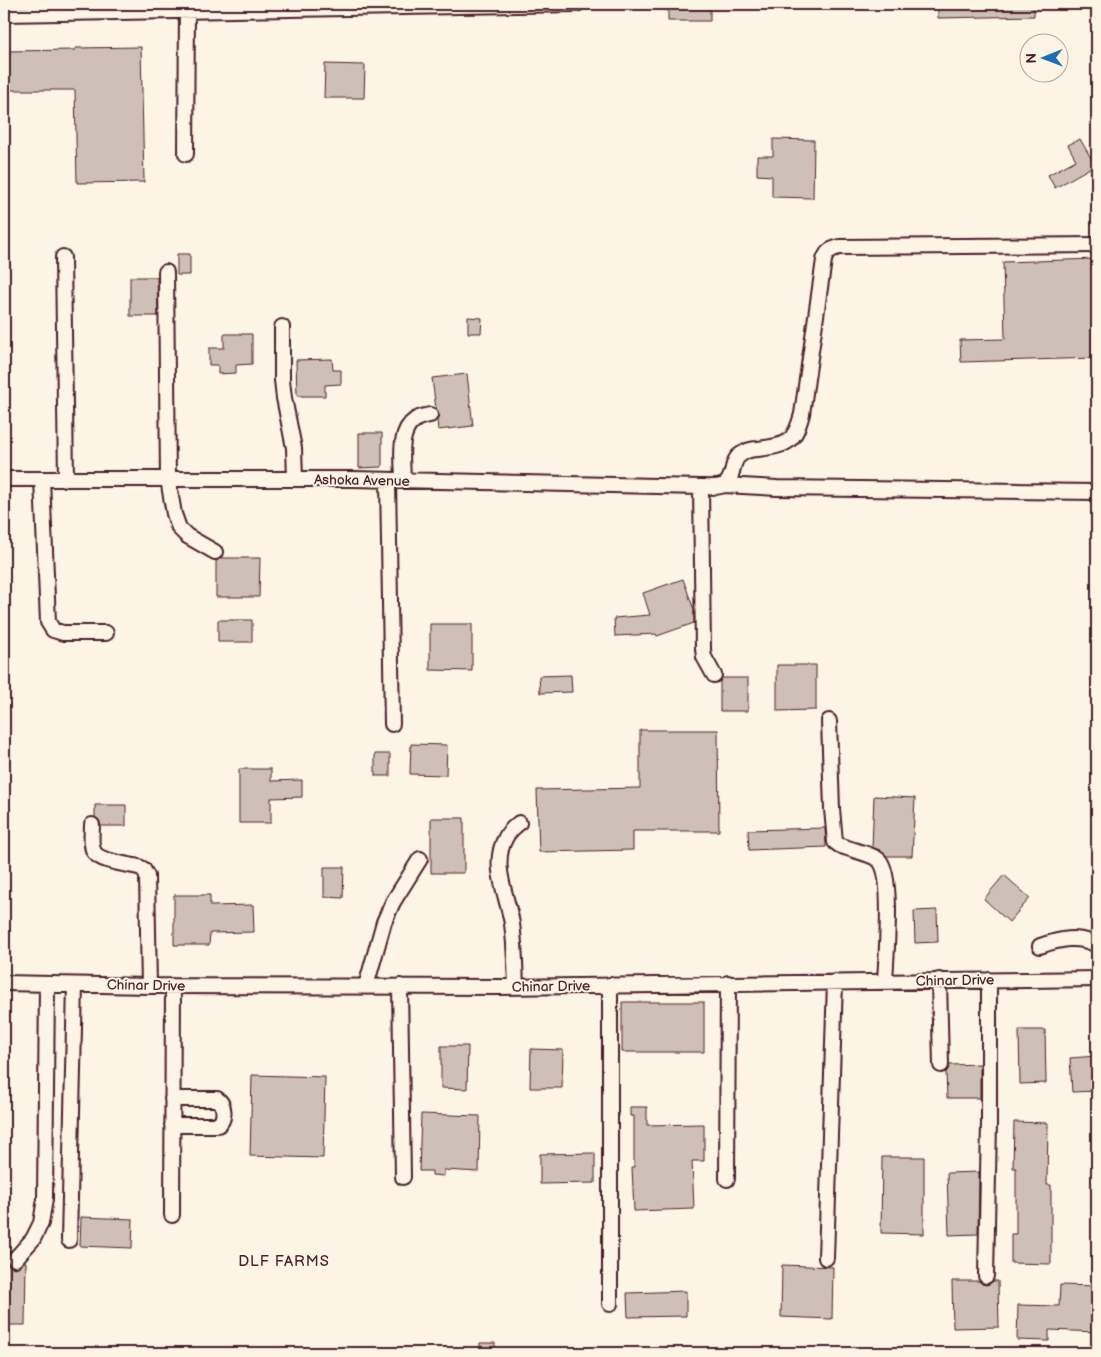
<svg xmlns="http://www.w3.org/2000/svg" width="1101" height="1357" font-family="'Balsamiq Sans',sans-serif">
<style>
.building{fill:#cfc0b7;stroke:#4a1f2b}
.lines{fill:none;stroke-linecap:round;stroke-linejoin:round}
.street-casing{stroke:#4a1f2b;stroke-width:18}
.street{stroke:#fcf5e5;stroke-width:14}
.labels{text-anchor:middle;stroke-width:4;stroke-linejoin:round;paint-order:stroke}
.street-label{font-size:14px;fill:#4a1f2b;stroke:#fcf5e5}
.neighbourhood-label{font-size:15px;letter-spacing:1px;fill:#4a1f2b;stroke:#fcf5e5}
</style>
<rect width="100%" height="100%" fill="#fcf5e5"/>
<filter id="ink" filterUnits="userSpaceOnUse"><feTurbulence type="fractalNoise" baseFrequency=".02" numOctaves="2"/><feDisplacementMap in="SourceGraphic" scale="10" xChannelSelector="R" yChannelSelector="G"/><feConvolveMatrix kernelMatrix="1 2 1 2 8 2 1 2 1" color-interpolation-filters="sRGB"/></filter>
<g filter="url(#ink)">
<path class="building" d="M 668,4 L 710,4 L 710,21 L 668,21 Z
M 938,4 L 1034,4 L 1034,16 L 938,18 Z
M 141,47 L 144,182 L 77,183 L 75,90 L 7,90 L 6,51 L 75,50 L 75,48 Z
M 325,64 L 365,65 L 364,98 L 324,98 Z
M 773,139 L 814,140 L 813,198 L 772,197 L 772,176 L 757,175 L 757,156 L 773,156 Z
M 1080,139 L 1095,165 L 1055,188 L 1048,175 L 1076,160 L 1068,145 Z
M 177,254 L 190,254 L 190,275 L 177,275 Z
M 1097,259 L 1097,358 L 961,362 L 960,340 L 1005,339 L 1003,262 Z
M 130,277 L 157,277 L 158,316 L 130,316 Z
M 468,317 L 482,318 L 481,333 L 468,333 Z
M 224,334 L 252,334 L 252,364 L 236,365 L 236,373 L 218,374 L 218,365 L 209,365 L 209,348 L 224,348 Z
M 332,359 L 333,370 L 341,370 L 341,384 L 325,385 L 325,396 L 297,396 L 296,360 Z
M 467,374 L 473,426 L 438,430 L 437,420 L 439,414 L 436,409 L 432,378 Z
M 359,433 L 382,433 L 382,467 L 359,468 Z
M 221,558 L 260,558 L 259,597 L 216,597 L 216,561 Z
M 683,579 L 694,610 L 694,623 L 657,636 L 656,634 L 615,636 L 614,618 L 650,615 L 643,593 Z
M 218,620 L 252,620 L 252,642 L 218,642 Z
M 430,624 L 472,624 L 472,671 L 430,670 Z
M 777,665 L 816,665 L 816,710 L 777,711 Z
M 571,675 L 572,692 L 540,693 L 539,676 Z
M 722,678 L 748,678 L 748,711 L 720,711 L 720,681 Z
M 640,730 L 718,730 L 719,831 L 633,831 L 633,850 L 539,852 L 537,790 L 640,788 Z
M 411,744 L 447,745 L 446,775 L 410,774 Z
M 375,754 L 390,754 L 390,776 L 375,776 Z
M 239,769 L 271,769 L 271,781 L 302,780 L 302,797 L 271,798 L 271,823 L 239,823 Z
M 874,796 L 915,798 L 912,856 L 886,856 L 880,850 L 872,847 Z
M 95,805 L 126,805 L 126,826 L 101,826 L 99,820 L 95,817 Z
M 431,818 L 464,818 L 464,873 L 431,873 Z
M 825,828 L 826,847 L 749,850 L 748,830 Z
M 324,867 L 344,867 L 343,898 L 324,897 Z
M 1004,875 L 1030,898 L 1009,922 L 984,899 Z
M 174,895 L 210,895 L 210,906 L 253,905 L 254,932 L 210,933 L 209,945 L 174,945 Z
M 937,910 L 938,942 L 915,943 L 914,911 Z
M 622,1002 L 704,1002 L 704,1052 L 622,1052 Z
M 1019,1030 L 1045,1030 L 1046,1083 L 1020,1084 Z
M 441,1046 L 468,1046 L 467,1089 L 441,1088 Z
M 531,1049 L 563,1050 L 562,1088 L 530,1088 Z
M 1097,1056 L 1097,1091 L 1072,1092 L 1070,1058 Z
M 980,1064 L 980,1098 L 947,1098 L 946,1072 L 950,1065 Z
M 252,1075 L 325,1077 L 323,1158 L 250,1156 Z
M 630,1107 L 647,1107 L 647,1125 L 704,1124 L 704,1161 L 692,1161 L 694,1209 L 634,1211 L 632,1167 L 634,1167 L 634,1116 L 630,1116 Z
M 421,1114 L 480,1116 L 479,1172 L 444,1170 L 444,1176 L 432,1175 L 432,1171 L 419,1171 Z
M 1014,1122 L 1048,1123 L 1047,1185 L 1051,1185 L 1051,1264 L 1011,1263 L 1011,1234 L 1016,1234 L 1016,1168 L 1013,1168 Z
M 595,1153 L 595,1183 L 540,1184 L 540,1154 Z
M 882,1157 L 924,1157 L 924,1234 L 881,1233 Z
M 979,1172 L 978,1234 L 949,1235 L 947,1173 Z
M 81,1217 L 133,1219 L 132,1248 L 80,1246 Z
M 4,1261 L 7,1261 L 9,1265 L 14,1268 L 18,1267 L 24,1262 L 26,1262 L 25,1325 L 4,1325 Z
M 782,1265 L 833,1267 L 832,1319 L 781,1317 Z
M 952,1281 L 979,1281 L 982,1284 L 986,1285 L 991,1283 L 993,1281 L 998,1281 L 999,1327 L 953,1328 Z
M 1060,1285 L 1097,1286 L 1097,1332 L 1049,1330 L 1049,1341 L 1017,1340 L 1018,1305 L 1059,1306 Z
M 686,1291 L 686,1316 L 628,1317 L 627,1293 Z
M 480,1343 L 495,1343 L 495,1353 L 480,1353 Z"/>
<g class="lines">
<g class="street-casing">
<path id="street" d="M 4,14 L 577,4
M 186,154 L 187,11 L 188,4
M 63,257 L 66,479
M 166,272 L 168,479 L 174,514 L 179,528 L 187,536 L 215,552
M 282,327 L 282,380 L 284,398 L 294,448 L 295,479
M 4,479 L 353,479 L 701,487 C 707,487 718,488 724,485 C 735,479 730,462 740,455 C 745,451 752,449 758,449 C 787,445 794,444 802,414 L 824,260 C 827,251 831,249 840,247 L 1097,245
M 42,479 L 48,622 L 53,630 L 63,633 L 106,633
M 388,480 L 392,724
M 403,480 C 403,462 397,432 415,420 C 419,417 425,416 430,415
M 724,485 L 777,488 L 1097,492
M 701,487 L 703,649 L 704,657 L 714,675
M 829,721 L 832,809 L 835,842 L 839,845 C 848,849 872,854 879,860 C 894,875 886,958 885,981
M 92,825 C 92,833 90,845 94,852 C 100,862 128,864 139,867 L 143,869 L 147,876 L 149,986
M 1040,946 C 1060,939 1078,935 1097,945
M 939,980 L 941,1065
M 4,983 L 149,986 L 500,987 L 1097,979
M 366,986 L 384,922 L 393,902 L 420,859
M 400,986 L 403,1177
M 516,986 C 515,966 515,945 512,924 C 508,897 490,864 506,837 C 509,831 514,827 519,823
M 172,1099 L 217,1099 C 225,1104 226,1119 218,1125 L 172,1125
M 727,1179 L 728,983
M 172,1215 L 173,986
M 69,1240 L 75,985
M 826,1258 L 835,982
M 15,1259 L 33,1239 L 41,1223 L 45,1199 L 47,984
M 986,1276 L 989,1123 L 989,980
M 610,1304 L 610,985"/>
</g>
<use href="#street" class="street"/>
</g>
</g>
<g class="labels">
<g class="street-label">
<text transform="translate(362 480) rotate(1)" y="5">Ashoka Avenue</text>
<text transform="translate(955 980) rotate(-1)" y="5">Chinar Drive</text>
<text transform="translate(146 985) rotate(1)" y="5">Chinar Drive</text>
<text transform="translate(551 986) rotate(-1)" y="5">Chinar Drive</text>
</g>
<g class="neighbourhood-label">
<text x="284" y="1266">DLF FARMS</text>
</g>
</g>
<rect width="1101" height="1357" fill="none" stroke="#fcf5e5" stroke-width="20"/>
<rect x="10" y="10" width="1081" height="1337" fill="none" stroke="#4a1f2b" stroke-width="2" filter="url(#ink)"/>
<g transform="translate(1044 58) rotate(269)"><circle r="24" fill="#fcf5e5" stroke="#b59f9b"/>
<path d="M0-4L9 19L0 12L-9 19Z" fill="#1f6fb2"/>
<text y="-8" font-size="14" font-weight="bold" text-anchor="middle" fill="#4a1f2b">N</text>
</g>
</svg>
